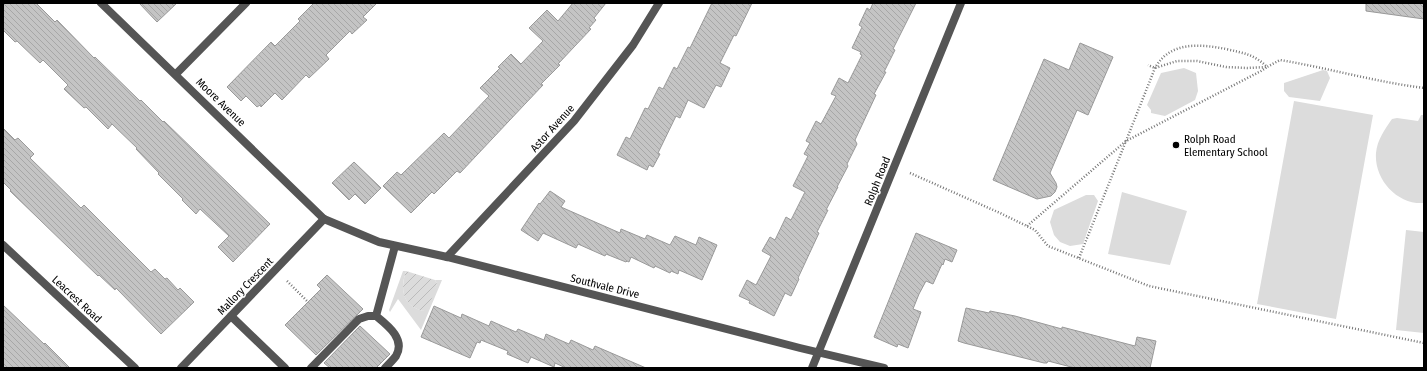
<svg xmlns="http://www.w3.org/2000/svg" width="1427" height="371" font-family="'Fira Sans Condensed',sans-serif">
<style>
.green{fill:#dcdcdc}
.garden{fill:url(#garden-furrows)}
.building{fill:url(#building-back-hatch);stroke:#999}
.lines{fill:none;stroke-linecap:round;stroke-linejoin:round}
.path{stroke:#777;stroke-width:2.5;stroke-dasharray:1 2;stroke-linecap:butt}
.service{stroke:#555;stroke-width:8}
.minor{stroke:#555;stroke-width:8}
.tertiary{stroke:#555;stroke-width:8}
.poi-dot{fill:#000;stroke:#fff;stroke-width:1.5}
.labels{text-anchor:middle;stroke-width:3;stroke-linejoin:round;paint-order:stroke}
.street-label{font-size:11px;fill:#000;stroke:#fff}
.poi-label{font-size:11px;fill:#000;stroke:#fff;text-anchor:start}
</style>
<defs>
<pattern id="garden-furrows" width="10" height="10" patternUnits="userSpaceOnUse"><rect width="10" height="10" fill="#dcdcdc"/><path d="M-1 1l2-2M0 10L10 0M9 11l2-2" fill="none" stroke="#bbb"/></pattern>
<pattern id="building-back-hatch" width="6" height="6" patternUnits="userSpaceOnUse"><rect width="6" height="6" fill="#c4c4c4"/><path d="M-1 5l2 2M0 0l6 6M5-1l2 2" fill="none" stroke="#a7a7a7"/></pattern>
</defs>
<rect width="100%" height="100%" fill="#fff"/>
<path class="green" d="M 1184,68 L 1196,73 L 1198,91 L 1195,100 L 1165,116 L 1151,113 L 1151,110 L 1147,105 L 1161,73 Z
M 1323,70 L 1327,71 L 1330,78 L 1320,101 L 1289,97 L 1284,91 L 1284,83 Z
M 1294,101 L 1373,115 L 1336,319 L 1257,304 Z
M 1421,115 L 1424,115 L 1424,203 C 1397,205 1374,179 1376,153 C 1377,140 1385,129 1392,119 L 1397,118 L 1418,121 Z
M 1122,192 L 1187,211 L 1170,265 L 1108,254 Z
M 1086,195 L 1094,195 L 1098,201 L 1083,244 L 1070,246 L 1060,242 L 1054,235 L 1050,222 L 1054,210 Z
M 1406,230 L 1424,232 L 1424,333 L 1396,330 Z
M 403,271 L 406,271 C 400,289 402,306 423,311 L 437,284 L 435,280 L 442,280 L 421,330 L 398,299 L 390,312 L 389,310 Z"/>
<path class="garden" d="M 406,271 L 435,280 L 437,284 L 429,306 L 423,311 C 402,306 400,289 406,271 Z"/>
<path class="building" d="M 3,3 L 36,3 L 55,22 L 57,20 L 94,58 L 95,57 L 140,101 L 141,100 L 163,122 L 164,121 L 270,224 L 233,262 L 218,247 L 229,236 L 200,209 L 196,214 L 182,200 L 183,199 L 158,174 L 159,173 L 136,149 L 137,148 L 112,124 L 108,129 L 86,107 L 84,108 L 64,89 L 68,85 L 43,60 L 40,63 L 17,41 L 15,42 L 3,30 Z
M 139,3 L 177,3 L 157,22 Z
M 314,3 L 377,3 L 363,17 L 367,20 L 352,34 L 350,31 L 326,55 L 329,59 L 309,78 L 306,75 L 282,100 L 275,93 L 261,107 L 260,105 L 257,107 L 246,96 L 241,101 L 227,87 L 271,42 L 275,46 L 300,21 L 298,19 Z
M 573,3 L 606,3 L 594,18 L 596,20 L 589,28 L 591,29 L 558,64 L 560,65 L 541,84 L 543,85 L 525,104 L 460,173 L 457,171 L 434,194 L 432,192 L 411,213 L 383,186 L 397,172 L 401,175 L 444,133 L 449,138 L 489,96 L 480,88 L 500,68 L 498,67 L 511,54 L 521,64 L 543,41 L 529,28 L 547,10 L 558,21 Z
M 712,3 L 752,3 L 736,36 L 734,35 L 720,63 L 730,68 L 721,87 L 716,85 L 704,108 L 688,100 L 680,118 L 676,116 L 658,153 L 660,154 L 653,167 L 649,165 L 647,170 L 617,155 L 626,137 L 630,139 L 645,108 L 648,109 L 659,87 L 663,89 L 674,67 L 677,69 L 688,47 L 690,48 Z
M 873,3 L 916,3 L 893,49 L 895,50 L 884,72 L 886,72 L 874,94 L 876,95 L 855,140 L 857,144 L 847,164 L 848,166 L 837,187 L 838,187 L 826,210 L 828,210 L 817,232 L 819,233 L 798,278 L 799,279 L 791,296 L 785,293 L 774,316 L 749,303 L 750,301 L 739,296 L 747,280 L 756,285 L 771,256 L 762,251 L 770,237 L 775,240 L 786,217 L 791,220 L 805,192 L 793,186 L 808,156 L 804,154 L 810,143 L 806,141 L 816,121 L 821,124 L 836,96 L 831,94 L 839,78 L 848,83 L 862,55 L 860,54 L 861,52 L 852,48 L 862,27 L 859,25 L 867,8 L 870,10 Z
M 1366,3 L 1424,3 L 1424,19 L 1366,11 Z
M 1080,43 L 1113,57 L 1088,115 L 1077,110 L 1050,173 L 1056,183 L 1057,187 L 1055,192 L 1051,196 L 1037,199 L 993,180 L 1044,59 L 1069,70 Z
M 3,128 L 15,140 L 18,138 L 34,154 L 30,158 L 81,208 L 84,205 L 151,272 L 155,269 L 165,279 L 167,278 L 178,290 L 180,288 L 194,302 L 161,334 L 118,290 L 116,288 L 115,290 L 99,275 L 98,276 L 10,191 L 11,190 L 3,182 Z
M 354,162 L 381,188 L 365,204 L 355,194 L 349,200 L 332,183 Z
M 550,191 L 565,201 L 561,207 L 620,233 L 621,229 L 645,239 L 647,235 L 670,245 L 675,236 L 696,245 L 699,237 L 717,245 L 702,280 L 679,270 L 678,274 L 671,271 L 670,273 L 655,266 L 654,268 L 631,257 L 629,262 L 627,261 L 626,262 L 606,254 L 605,256 L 578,244 L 576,248 L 543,233 L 538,241 L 521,230 L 539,203 L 540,204 Z
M 916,233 L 957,250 L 952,262 L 945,259 L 943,265 L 942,264 L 933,284 L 926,281 L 919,294 L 913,309 L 921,312 L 908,348 L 898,344 L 897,347 L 874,337 Z
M 327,275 L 363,309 L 316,355 L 285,325 L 321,289 L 317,285 Z
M 3,305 L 44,344 L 45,343 L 70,368 L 3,368 Z
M 434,306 L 461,318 L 462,314 L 489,326 L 491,321 L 516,332 L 518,329 L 544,340 L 546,334 L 569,344 L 571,340 L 593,350 L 595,346 L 646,368 L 566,368 L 555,363 L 554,367 L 531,357 L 528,363 L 507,354 L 508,351 L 481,340 L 480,343 L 477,342 L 470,358 L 421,337 Z
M 966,308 L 989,313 L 990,311 L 1015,316 L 1062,329 L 1062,327 L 1135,346 L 1137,337 L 1156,341 L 1150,368 L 1075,368 L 1048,361 L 1047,363 L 1044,363 L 964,343 L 958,341 Z
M 360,326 L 390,354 L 376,368 L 330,368 L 324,363 Z"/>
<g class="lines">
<path class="path" d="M 910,173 L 1000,213 L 1035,230 L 1048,246 L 1149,286 L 1424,343
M 1027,226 L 1126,141 L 1261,71 L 1267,67 L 1247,68 L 1226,67 L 1197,61 L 1177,61 L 1155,68 L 1148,65
M 1079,258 L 1126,141 L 1155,68 C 1170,41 1200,44 1226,49 C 1243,53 1254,54 1267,67 L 1280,60 C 1328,68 1376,82 1424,88
M 287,281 L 308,302"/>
<path class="service" d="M 231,316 L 285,368
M 376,316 L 395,246
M 311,368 L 359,319 L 368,316 L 376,316 C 387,325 406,339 396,356 C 393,360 389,364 385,368"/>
<path class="minor" d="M 176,74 L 246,3
M 3,245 L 135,368
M 447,257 L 574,121 L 633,45 L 659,3
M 181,368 L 324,219
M 812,368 L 961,3"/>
<path class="tertiary" d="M 101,3 L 324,219 L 379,242 L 447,257 L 800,348 L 884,368"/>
</g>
<circle class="poi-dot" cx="1176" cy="145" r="4"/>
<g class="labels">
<g class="street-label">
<text transform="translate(221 102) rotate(44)" y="4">Moore Avenue</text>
<text transform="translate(552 128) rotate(-48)" y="4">Astor Avenue</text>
<text transform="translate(877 181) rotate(-68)" y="4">Rolph Road</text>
<text transform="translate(245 286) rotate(-46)" y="4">Mallory Crescent</text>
<text transform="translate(605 286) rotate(14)" y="4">Southvale Drive</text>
<text transform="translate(77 299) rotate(43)" y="4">Leacrest Road</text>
</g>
<g class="poi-label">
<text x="1184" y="143">Rolph Road<tspan x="1184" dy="13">Elementary School</tspan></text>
</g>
</g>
<rect width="1427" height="371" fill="none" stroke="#000000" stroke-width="8"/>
</svg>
